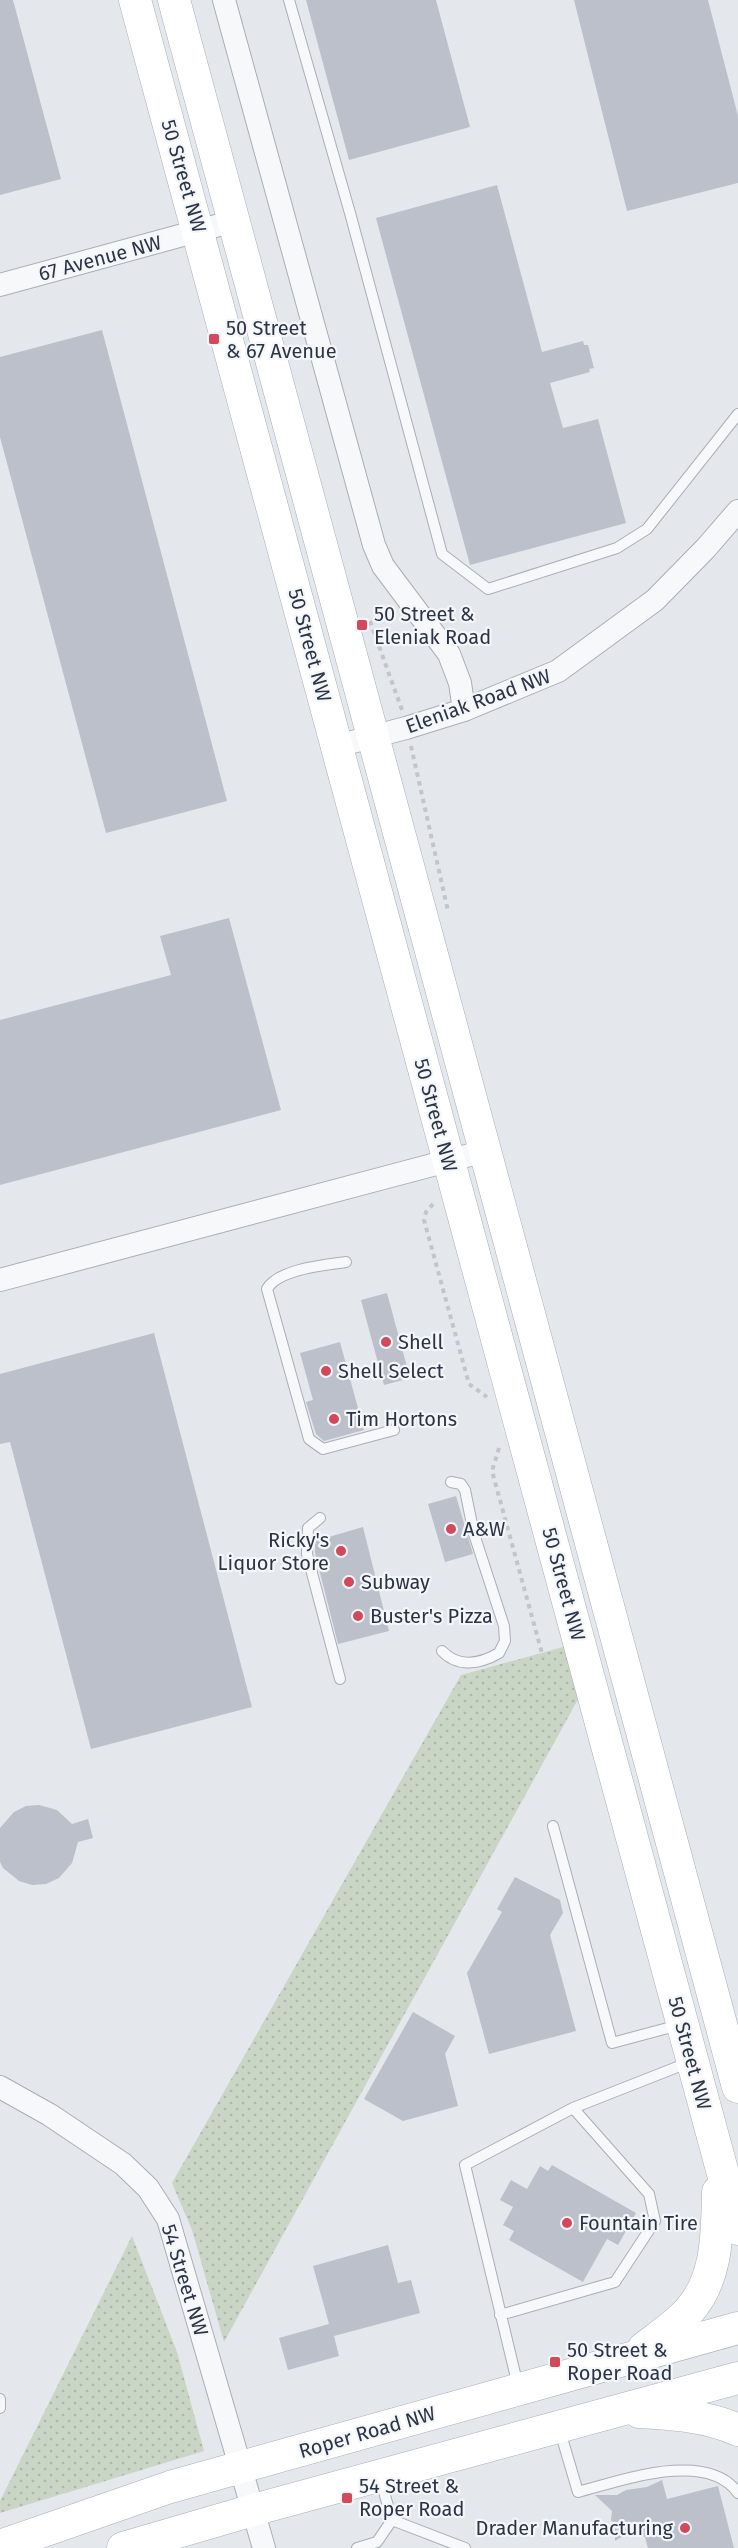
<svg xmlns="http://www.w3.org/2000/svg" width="738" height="2548" font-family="'Fira Sans',sans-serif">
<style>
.grass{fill:url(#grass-dots)}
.building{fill:#bbc0ca}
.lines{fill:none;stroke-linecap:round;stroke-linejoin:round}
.lane-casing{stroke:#a9aeb7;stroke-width:12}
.street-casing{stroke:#a9aeb7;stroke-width:24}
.secondary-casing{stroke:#a9aeb7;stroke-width:33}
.path{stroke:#c2c5cb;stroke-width:4;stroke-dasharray:4.5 4.5;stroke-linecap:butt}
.lane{stroke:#f7f8fa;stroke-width:10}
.street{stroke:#f7f8fa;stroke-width:22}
.secondary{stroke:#fff;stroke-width:32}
.poi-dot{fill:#d1495b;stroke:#f4f6f9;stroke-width:2}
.labels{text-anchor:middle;stroke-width:4.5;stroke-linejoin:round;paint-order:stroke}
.street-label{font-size:20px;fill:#2b3445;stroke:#f4f6f9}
.poi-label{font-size:20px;fill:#2b3445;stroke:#f4f6f9;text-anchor:start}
</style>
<defs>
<pattern id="grass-dots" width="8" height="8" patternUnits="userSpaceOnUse" patternTransform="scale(1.5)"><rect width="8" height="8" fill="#c9d6c5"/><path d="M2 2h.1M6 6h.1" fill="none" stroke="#adb8ab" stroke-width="1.8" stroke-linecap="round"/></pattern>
</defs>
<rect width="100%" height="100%" fill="#e4e7ec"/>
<path class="grass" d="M 567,1646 L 581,1694 L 224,2342 L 192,2230 L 172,2183 L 461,1675 Z
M 132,2236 L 177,2352 L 204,2451 L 0,2513 L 0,2501 Z"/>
<path class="building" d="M 0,0 L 13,0 L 61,179 L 0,195 Z
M 306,0 L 436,0 L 470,127 L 349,160 Z
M 574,0 L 708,0 L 738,116 L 738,183 L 627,211 Z
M 497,185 L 542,352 L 583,341 L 584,345 L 588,345 L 594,368 L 589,369 L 590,372 L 550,383 L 563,428 L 598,419 L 626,523 L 470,565 L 376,218 Z
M 102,330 L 227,801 L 106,833 L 0,437 L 0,357 Z
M 229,918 L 281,1110 L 0,1185 L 0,1020 L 171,975 L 160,936 Z
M 387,1293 L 410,1378 L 384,1385 L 361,1300 Z
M 154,1333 L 252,1707 L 91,1749 L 10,1442 L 0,1444 L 0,1374 Z
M 340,1342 L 364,1430 L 324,1441 L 316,1434 L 306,1402 L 313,1400 L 300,1353 Z
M 456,1496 L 473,1554 L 445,1562 L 428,1504 Z
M 363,1527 L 389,1631 L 338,1644 L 315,1553 L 315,1541 Z
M 39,1805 L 57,1810 L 72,1824 L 88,1819 L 93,1838 L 78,1842 L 72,1863 L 59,1878 L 46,1884 L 32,1885 L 19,1881 L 3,1868 L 0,1862 L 0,1828 L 14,1812 L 26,1806 Z
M 515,1877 L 560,1900 L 563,1913 L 550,1935 L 576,2031 L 489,2054 L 467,1973 L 502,1912 L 497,1909 Z
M 413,2012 L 455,2036 L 445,2054 L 458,2106 L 403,2121 L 364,2099 Z
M 552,2165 L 636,2213 L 618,2245 L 607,2239 L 583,2282 L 509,2240 L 514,2231 L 503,2225 L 513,2207 L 500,2200 L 511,2180 L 527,2189 L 540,2166 L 548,2171 Z
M 388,2245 L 398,2283 L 411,2280 L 420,2313 L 334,2336 L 339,2356 L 288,2370 L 279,2338 L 329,2324 L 313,2266 Z
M 662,2480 L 667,2499 L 718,2486 L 734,2548 L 648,2548 L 645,2537 L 630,2532 L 615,2541 L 615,2524 L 611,2520 L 612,2511 L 595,2495 L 617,2495 L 626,2490 L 647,2487 Z"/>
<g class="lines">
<g class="lane-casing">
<path id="lane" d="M 289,0 L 350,213 L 442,554 L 488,589 L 617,548 L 647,529 L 738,414
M 346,1262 C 325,1265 278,1269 267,1289 L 309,1439 L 323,1449 L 394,1430
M 320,1518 L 308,1528 L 307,1554 L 340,1679
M 442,1651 C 458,1668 480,1664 499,1653 L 505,1641 L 504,1626 L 474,1534 L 465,1490 L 461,1484 L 451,1482
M 553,1826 L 612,2043 L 679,2025
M 500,2315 L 615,2282 L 655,2221 L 649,2194 L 573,2108
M 518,2386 L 465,2165 L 573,2108 L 690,2062
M 0,2399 L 0,2408
M 559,2428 L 578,2492 C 620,2481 707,2449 738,2493
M 380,2478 L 392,2520 L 465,2548
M 357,2548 L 377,2542 L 392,2520"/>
</g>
<g class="street-casing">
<path id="street" d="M 224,0 L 374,545 L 383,566 L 449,654 L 460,683 L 464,710
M 0,285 L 234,221
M 337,746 L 406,728 L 464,710 L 558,671 L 655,600 L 706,548 L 738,511
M 0,1280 L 485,1151
M 0,2087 L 50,2115 L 123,2164 L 148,2188 L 168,2219 L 264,2548"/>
</g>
<g class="secondary-casing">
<path id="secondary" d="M 135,0 C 342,742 533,1487 738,2229
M 174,0 L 738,2087
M 644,2348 C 658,2337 675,2326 688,2312 C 718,2279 717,2234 718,2192
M 639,2412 C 672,2414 708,2416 738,2430
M 0,2546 L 170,2487 L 738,2328
M 123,2548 L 253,2510 L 738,2378"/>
</g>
<path class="path" d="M 370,621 L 402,710
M 411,746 L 448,911
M 433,1204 L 426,1212 L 424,1220 L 469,1384 L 487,1397
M 499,1448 L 492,1471 L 543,1657"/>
<use href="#lane" class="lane"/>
<use href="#street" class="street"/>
<use href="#secondary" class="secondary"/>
</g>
<g class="poi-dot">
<rect x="208" y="333" width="12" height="12" rx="3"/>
<rect x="356" y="619" width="12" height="12" rx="3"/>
<circle cx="386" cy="1342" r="6"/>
<circle cx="326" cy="1371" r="6"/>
<circle cx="334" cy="1419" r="6"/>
<circle cx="451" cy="1529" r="6"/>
<circle cx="341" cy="1551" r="6"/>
<circle cx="349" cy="1582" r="6"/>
<circle cx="358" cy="1616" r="6"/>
<circle cx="567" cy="2223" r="6"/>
<rect x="549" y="2356" width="12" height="12" rx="3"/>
<rect x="341" y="2492" width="12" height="12" rx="3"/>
<circle cx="685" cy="2528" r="6"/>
</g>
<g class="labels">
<g class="street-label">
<text transform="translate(184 176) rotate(74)" y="7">50 Street NW</text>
<text transform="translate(100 258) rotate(-15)" y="7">67 Avenue NW</text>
<text transform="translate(310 645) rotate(75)" y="7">50 Street NW</text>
<text transform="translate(478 701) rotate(-20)" y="7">Eleniak Road NW</text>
<text transform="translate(436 1115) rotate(75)" y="7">50 Street NW</text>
<text transform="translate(564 1584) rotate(75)" y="7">50 Street NW</text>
<text transform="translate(690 2053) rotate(75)" y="7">50 Street NW</text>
<text transform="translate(185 2280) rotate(73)" y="7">54 Street NW</text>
<text transform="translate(367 2432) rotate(-16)" y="7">Roper Road NW</text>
</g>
<g class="poi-label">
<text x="226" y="335">50 Street<tspan x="226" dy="23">&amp; 67 Avenue</tspan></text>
<text x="374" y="621">50 Street &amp;<tspan x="374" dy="23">Eleniak Road</tspan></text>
<text x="398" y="1349">Shell</text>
<text x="338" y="1378">Shell Select</text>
<text x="346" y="1426">Tim Hortons</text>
<text x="463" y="1536">A&amp;W</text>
<text x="329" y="1547" text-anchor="end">Ricky's<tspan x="329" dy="23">Liquor Store</tspan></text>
<text x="361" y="1589">Subway</text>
<text x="370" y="1623">Buster's Pizza</text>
<text x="579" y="2230">Fountain Tire</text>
<text x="567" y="2357">50 Street &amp;<tspan x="567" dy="23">Roper Road</tspan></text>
<text x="359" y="2493">54 Street &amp;<tspan x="359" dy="23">Roper Road</tspan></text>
<text x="673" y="2535" text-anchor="end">Drader Manufacturing</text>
</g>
</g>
</svg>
